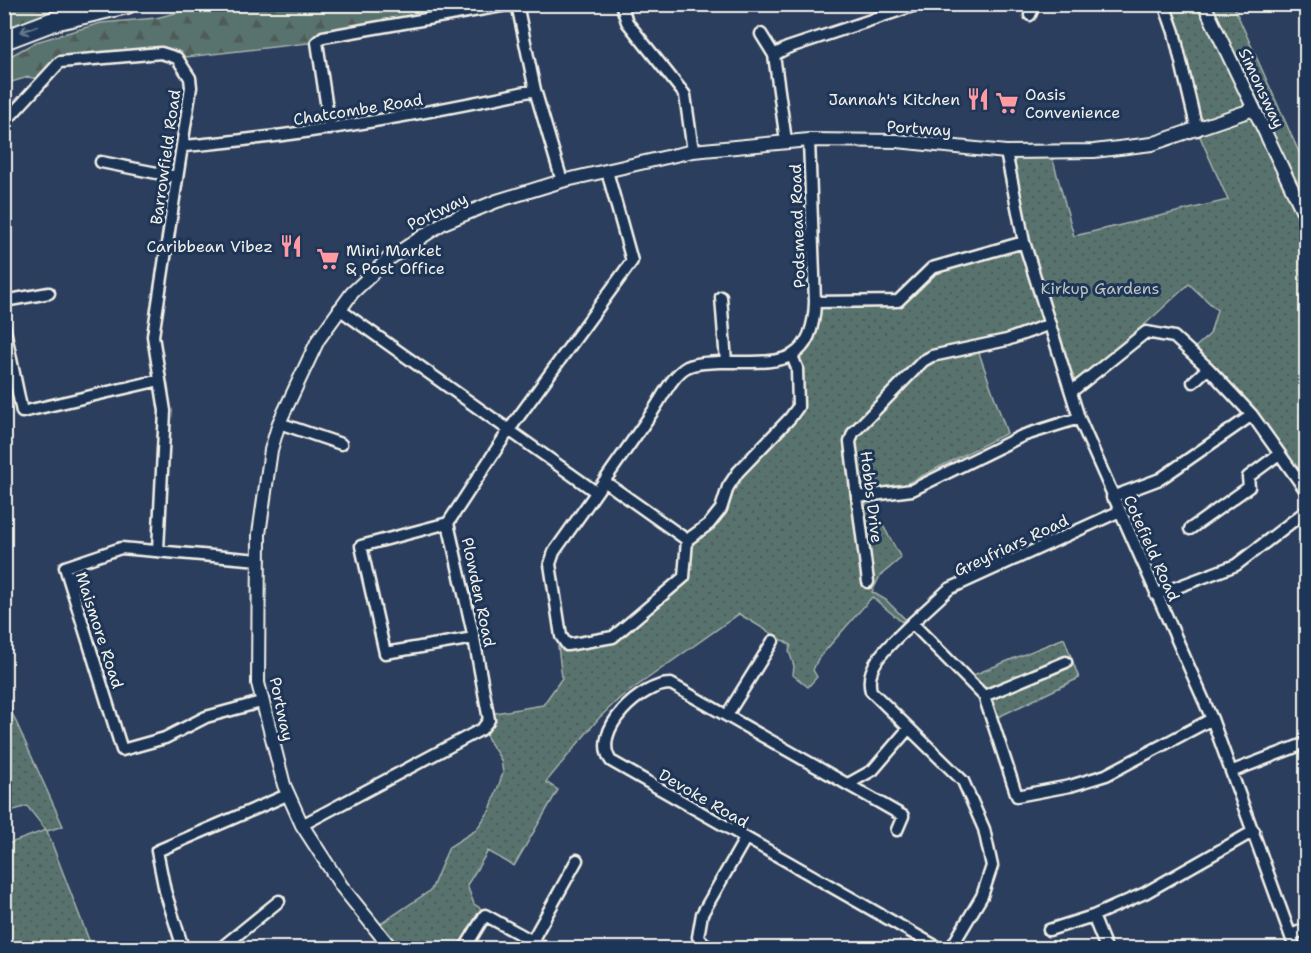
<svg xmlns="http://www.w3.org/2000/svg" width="1311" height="953" font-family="'Shantell Sans',sans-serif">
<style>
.grass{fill:url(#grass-dots);stroke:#a6b2ab;stroke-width:1.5}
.forest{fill:url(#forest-firs);stroke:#a6b2ab;stroke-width:1.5}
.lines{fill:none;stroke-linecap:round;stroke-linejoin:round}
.minor-casing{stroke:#f4f1e8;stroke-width:15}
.tertiary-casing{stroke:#f4f1e8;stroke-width:16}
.motorway-casing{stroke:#f4f1e8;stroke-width:22}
.minor{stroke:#1d3557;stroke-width:10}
.tertiary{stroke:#1d3557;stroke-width:12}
.motorway{stroke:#1d3557;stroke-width:18}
.oneway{stroke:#68778a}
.labels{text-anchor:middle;stroke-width:6;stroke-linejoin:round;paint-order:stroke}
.street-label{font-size:16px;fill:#f4f1e8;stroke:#1d3557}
.poi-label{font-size:16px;fill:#f4f1e8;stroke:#1d3557;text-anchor:start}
.park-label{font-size:16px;fill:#bec5bd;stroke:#1d3557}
</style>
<defs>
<pattern id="grass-dots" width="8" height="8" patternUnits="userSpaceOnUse" patternTransform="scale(1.5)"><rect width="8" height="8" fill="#59726e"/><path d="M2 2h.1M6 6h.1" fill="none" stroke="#505b58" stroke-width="1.8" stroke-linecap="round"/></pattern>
<pattern id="forest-firs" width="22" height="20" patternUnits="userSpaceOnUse" patternTransform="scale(1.5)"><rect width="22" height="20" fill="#59726e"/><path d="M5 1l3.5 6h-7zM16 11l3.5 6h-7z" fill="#505b58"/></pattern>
</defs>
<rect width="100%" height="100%" fill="#2c3e5e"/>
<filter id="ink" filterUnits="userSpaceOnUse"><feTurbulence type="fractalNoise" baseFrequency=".0167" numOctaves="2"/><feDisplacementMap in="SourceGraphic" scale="12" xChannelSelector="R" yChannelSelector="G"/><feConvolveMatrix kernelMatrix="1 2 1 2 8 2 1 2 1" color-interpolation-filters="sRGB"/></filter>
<g filter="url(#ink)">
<path class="grass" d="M 1178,5 L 1233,5 L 1306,168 L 1306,491 L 1279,454 L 1191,351 L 1210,334 L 1217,310 L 1189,284 L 1071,392 L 1051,328 L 979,353 L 1007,433 L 870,502 L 901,558 L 880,576 L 872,592 L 886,600 L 905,619 L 902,622 L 872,597 L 818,659 L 813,670 L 817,677 L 808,687 L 793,675 L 794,666 L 789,651 L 791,645 L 739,614 L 620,698 L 599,718 L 546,782 L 558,790 L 514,866 L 488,851 L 467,885 L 474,904 L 483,910 L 461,948 L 397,948 L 379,925 L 431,890 L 449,847 L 476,830 L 490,810 L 503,773 L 501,760 L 482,729 L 489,714 L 543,705 L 562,678 L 558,646 L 613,637 L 684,577 L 687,540 L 709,524 L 728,487 L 798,407 L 792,356 L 806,345 L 815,302 L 898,301 L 925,274 L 1024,242 L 1006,152 L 1051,153 L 1074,236 L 1228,200 L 1197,130 L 1167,8 Z
M 1064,638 L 1079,678 L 992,720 L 984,696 L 966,678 Z
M 5,679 L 12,713 L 63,826 L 47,831 L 92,948 L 5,948 L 5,845 L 46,830 L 27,806 L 5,813 Z"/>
<path class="forest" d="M 5,4 L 72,4 L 72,5 L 5,29 Z
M 246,4 L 261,5 L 514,5 L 317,42 L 177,58 L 170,55 L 60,62 L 43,80 L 28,77 L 5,84 L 5,59 L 36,42 L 101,23 L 156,18 L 183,11 L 220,10 Z"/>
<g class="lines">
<g class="minor-casing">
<path id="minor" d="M 517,4 L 535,90 L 562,181
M 621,4 L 627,22 L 685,95 L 693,151
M 1164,4 L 1174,32 L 1197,130
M 1298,4 L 1306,10
M 1030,15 L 1035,4
M 761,34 L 774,55
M 4,123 L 60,62 L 161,53 L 177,58 L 190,78 L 191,87 L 153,336 L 165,411 L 158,550
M 330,129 L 317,42 L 323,37 L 513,4
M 809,140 L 815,302 L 898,301 L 932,268 L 1024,242
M 786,141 L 774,55 L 787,48 L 919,4
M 184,146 C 302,136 418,115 535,90
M 1006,152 L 1024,242 L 1079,418 L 1212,719 L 1295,948
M 101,162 L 177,177
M 721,297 L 726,362
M 4,301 L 49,293
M 339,309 L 596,492
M 4,325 L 22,412 L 160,380
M 1193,382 L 1208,368
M 1071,392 L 1146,332 L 1174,337 L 1208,368 L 1252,415 L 1306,491
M 279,423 L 341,444
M 604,481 L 687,540 L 684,577 L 613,637 L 567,645 L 561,636 L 550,564 L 554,552 C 587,506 619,460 651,414 C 661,400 672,375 687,367 C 697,362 709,363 719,362 C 773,361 813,371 815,302
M 857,497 L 912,490 L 1022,436 L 1079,418
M 1112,497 L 1160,479 L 1252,415
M 1118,512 L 949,589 L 912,623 L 984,696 L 1017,796 L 1070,786 L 1106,775 L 1212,719
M 448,523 L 361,546 L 385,653 L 474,638
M 1190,529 L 1249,487 L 1248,477 L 1279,454
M 687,540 L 709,524 L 721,509 L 728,487 L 738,472 L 790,418 L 798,407 L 797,368 L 792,356
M 259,560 L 121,548 L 65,567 L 122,750 L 165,738 L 206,717 L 261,702
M 868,582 L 850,442 L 853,433 L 923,361 L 932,356 L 1007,340 L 1050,324
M 1156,595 L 1236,565 L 1306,511
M 912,623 C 895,641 863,663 871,691 L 963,781 L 984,829 L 992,866 L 982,896 L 951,948
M 984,696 L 1066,662
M 727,715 L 773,641
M 1233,771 L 1306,743
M 848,784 L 873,770 L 909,728
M 302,825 L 482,729 L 489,720 L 474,638 L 448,523 L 509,430 L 632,261 L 607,171
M 897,830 L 903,816 L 671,684 C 642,683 590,731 611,761 L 939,948
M 1049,930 L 1093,916
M 1291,935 L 1306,929
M 532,941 L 577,860
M 183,948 L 165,891 L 157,851 L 287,795
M 221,948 L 279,901
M 465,948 L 485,915 L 545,948
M 709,948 L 698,937 L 702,914 L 745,839
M 1106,948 L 1093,916 L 1145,893 L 1254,831"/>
</g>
<g class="tertiary-casing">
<path id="tertiary" d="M 1204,4 L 1306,218
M 391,948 L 342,887 L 302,825 L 284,785 L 258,683 L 259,534 L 271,450 L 279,423 L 318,340 L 352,293 L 387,260 L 443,223 L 497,201 L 562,181 L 693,151 L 809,140 L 897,141 L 1006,152 L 1094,151 L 1152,144 L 1254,109"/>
</g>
<g class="motorway-casing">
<path id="motorway" d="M 4,40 L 54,21 L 127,4"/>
</g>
<use href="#minor" class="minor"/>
<use href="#tertiary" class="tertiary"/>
<use href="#motorway" class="motorway"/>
</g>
<defs><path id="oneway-shaft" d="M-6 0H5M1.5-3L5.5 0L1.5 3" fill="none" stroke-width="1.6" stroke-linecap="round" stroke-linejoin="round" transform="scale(1.5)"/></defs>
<use class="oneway" href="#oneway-shaft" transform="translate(29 29) rotate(160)"/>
</g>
<defs>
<g id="restaurant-bare" transform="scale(1.8)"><path d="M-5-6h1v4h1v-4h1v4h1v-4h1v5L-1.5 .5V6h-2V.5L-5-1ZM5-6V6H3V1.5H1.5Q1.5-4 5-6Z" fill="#ff9aa2" stroke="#1d3557" stroke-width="2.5" paint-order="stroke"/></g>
<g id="supermarket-bare" transform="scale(1.8)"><path d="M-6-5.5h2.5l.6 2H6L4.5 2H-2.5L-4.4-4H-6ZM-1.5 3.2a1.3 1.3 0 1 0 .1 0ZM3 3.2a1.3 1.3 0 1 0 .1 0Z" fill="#ff9aa2" stroke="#1d3557" stroke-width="2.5" paint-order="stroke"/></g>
</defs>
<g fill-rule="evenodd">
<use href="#restaurant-bare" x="978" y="99"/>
<use href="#supermarket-bare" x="1007" y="103"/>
<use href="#restaurant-bare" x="291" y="246"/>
<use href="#supermarket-bare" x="328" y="259"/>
</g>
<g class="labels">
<g class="street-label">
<text transform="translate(1262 88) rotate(65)" y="6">Simonsway</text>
<text transform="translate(358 109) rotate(-9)" y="6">Chatcombe Road</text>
<text transform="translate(919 128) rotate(4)" y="6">Portway</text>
<text transform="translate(165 157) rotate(-82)" y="6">Barrowfield Road</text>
<text transform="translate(437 211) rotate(-26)" y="6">Portway</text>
<text transform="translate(797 226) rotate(-92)" y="6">Podsmead Road</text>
<text transform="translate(872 497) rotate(83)" y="6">Hobbs Drive</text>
<text transform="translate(1011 545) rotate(-25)" y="6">Greyfriars Road</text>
<text transform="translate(1152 548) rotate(66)" y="6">Cotefield Road</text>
<text transform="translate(479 592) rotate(78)" y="6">Plowden Road</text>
<text transform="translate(100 630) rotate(72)" y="6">Maismore Road</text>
<text transform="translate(282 709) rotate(78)" y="6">Portway</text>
<text transform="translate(704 798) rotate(30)" y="6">Devoke Road</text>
</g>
<g class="poi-label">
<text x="1025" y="100">Oasis<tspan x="1025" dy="18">Convenience</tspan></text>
<text x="960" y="105" text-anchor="end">Jannah's Kitchen</text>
<text x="273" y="252" text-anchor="end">Caribbean Vibez</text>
<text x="346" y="256">Mini Market<tspan x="346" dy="18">&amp; Post Office</tspan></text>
</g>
<g class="park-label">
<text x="1100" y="294">Kirkup Gardens</text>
</g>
</g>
<rect width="1311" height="953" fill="none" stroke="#1d3557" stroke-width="24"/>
<rect x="12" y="12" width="1287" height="929" fill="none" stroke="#f4f1e8" stroke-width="2" filter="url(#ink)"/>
</svg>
